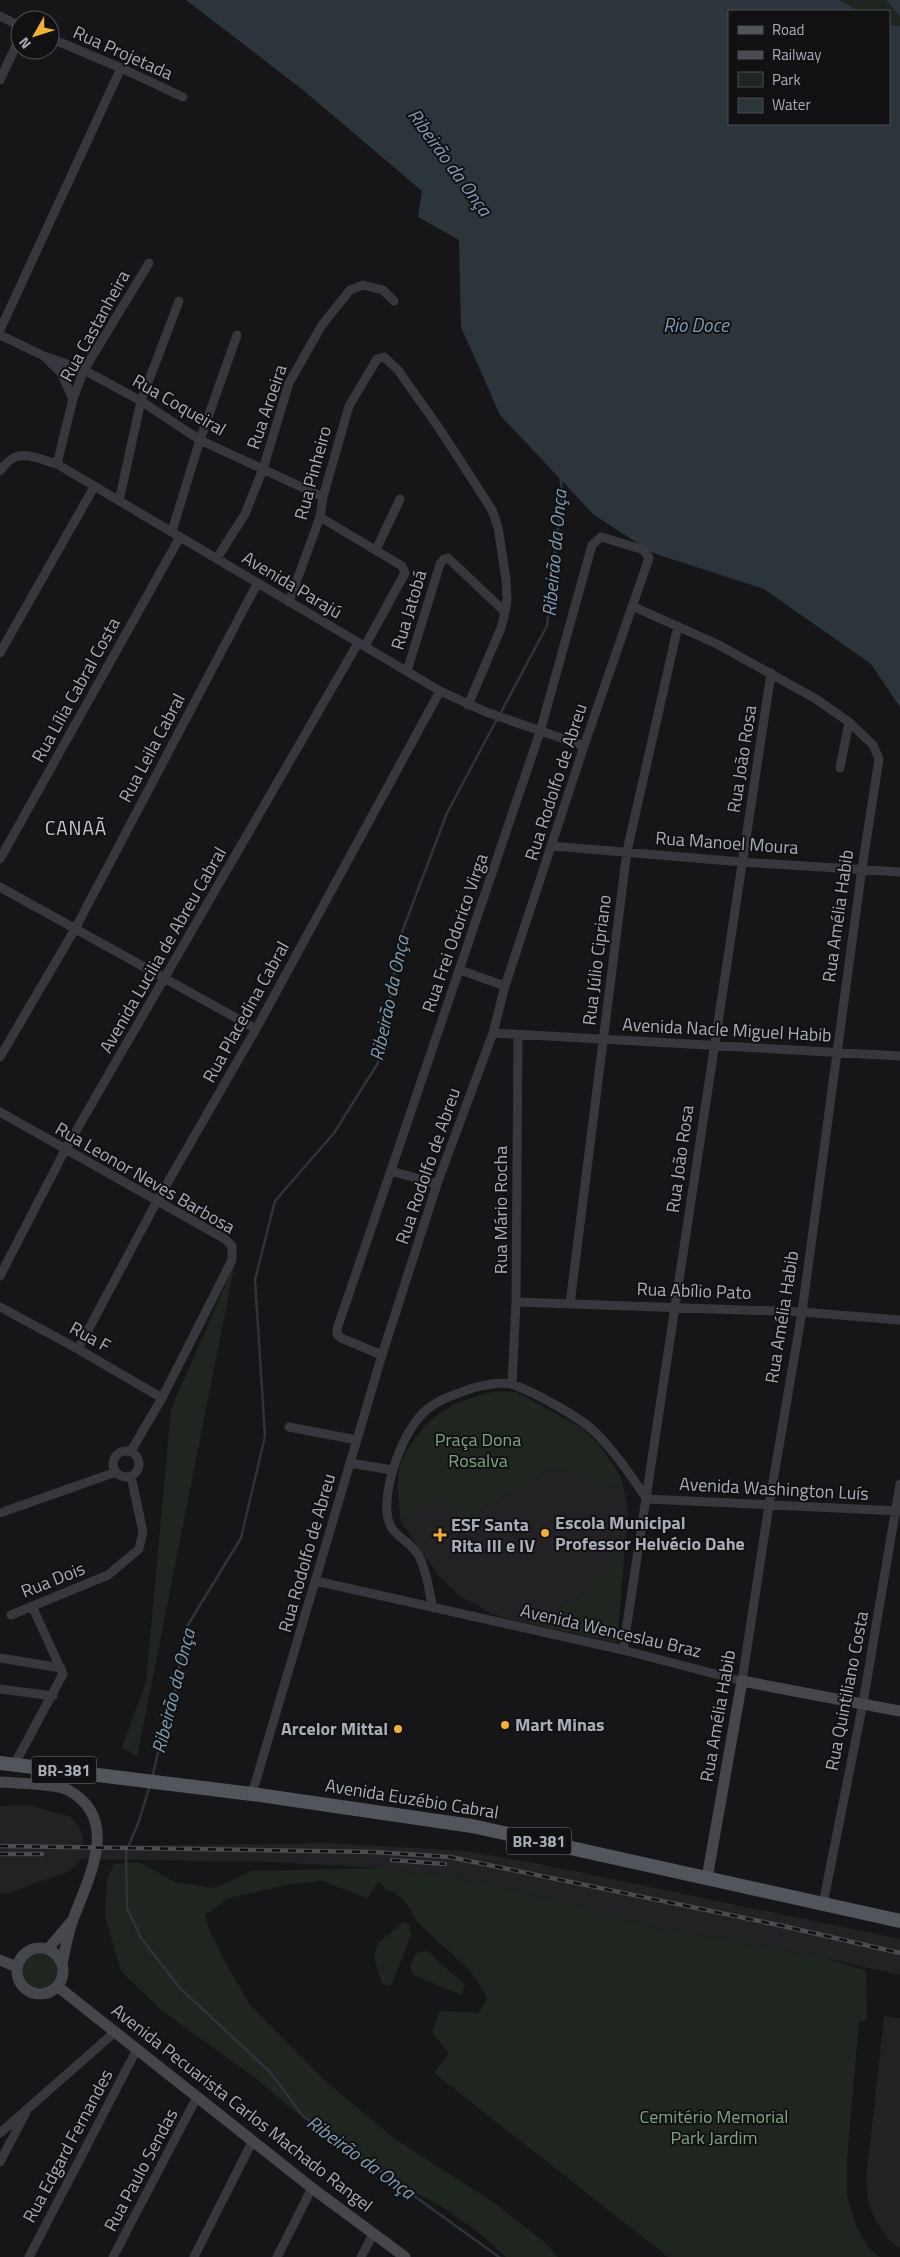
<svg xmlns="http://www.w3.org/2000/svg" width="900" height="2257" font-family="'Titillium Web',sans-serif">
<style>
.built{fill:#222225}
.green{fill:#1e261f}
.water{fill:#2c353c}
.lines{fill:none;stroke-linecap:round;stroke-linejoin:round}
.stream{stroke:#2c353c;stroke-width:2.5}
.street{stroke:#37383d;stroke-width:9}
.secondary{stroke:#45474d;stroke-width:11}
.primary{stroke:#53555c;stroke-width:14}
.rail-casing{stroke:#4a4c52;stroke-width:4.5}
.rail{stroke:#111113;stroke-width:2.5;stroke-dasharray:8;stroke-linecap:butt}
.poi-dot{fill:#f2b134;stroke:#111113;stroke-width:2}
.labels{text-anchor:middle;stroke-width:4;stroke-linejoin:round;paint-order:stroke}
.shield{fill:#111113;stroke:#7b7e86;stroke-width:1}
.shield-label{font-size:16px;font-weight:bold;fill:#a8adb8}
.street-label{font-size:18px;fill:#a8adb8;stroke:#111113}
.park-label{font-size:18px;fill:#7fa381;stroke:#111113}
.poi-label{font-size:18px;font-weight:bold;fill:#a8adb8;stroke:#111113;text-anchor:start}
.water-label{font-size:19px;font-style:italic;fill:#7f9bb3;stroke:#111113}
.neighbourhood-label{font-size:19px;letter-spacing:1px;fill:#c9ccd4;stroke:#111113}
</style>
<rect width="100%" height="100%" fill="#161618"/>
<path class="built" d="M 553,1467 L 624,1489 L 628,1512 L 609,1565 L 596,1581 L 582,1596 L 535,1621 L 512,1620 L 492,1614 L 460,1596 L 438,1575 L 401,1522 L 441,1493 L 461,1521 Z
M 28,1805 L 71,1817 L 79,1826 L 83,1836 L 84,1846 L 327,1843 L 467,1851 L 535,1863 L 900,1939 L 900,1975 L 826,1958 L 656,1928 L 490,1884 L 380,1868 L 272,1862 L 81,1859 L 70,1871 L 8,1893 L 0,1894 L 0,1806 Z
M 884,2016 L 900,2018 L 900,2249 L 887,2238 L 876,2221 L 868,2202 L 866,2180 Z"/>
<path class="green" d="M 839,0 L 886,0 L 900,17 L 900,26 L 889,25 L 889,11 L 860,11 Z
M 235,1263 L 137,1757 L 122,1747 L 146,1682 L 171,1409 Z
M 496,1391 L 516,1392 L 580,1427 L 599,1444 L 620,1475 L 624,1489 L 553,1467 L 461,1521 L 441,1494 L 401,1522 C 399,1505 396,1488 399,1472 C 400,1460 407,1451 413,1441 C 436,1409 459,1400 496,1391 Z
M 628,1512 L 617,1643 L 513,1620 L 535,1621 L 582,1596 L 609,1565 Z
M 139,1862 L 175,1882 L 215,1888 L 252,1871 L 380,1868 L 490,1884 L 656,1928 L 826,1958 L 866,1971 L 867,2021 L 859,2022 L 847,2159 L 847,2196 L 857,2228 L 868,2247 L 880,2257 L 668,2257 L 434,2073 L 449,2053 L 432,2032 L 440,2011 L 478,2013 L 487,1999 L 479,1983 L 470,1971 L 417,1922 L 408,1905 L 396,1893 L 385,1889 L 379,1881 L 367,1898 L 322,1881 L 291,1884 L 229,1898 L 205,1915 L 208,1926 L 224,1960 L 250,2005 L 323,2079 L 395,2139 L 493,2202 L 543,2241 L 558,2257 L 506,2257 L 477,2231 L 441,2206 L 403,2186 L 295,2112 L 254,2077 L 161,2010 L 121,1971 L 105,1917 L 107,1879 L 114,1864 Z
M 404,1922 L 409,1924 L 411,1935 L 393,1981 L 390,1986 L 382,1984 L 374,1957 L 378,1943 Z
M 427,1951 L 465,1985 L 461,1995 L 413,1975 L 410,1966 L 416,1953 Z
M21 1971a19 19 0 1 1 38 0a19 19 0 1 1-38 0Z"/>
<path class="water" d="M 186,0 L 839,0 L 860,11 L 729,11 L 729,124 L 889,124 L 889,25 L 900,26 L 900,707 L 871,664 L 764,589 L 653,553 L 594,515 L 500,415 L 461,327 L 459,240 L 418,217 L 422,191 L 303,90 Z
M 886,0 L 900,0 L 900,17 Z"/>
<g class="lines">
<path class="stream" d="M 500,714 L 547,626 L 562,489 L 560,477
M 152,1778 L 163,1732 L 174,1699 L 186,1628 L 241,1538 L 265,1436 L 255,1280 L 275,1201 L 334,1133 L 378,1063 L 402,932 L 447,813 L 497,719
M 150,1785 L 139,1821 L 126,1852 L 127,1908 L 141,1938 L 180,1988 L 270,2072 L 303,2116 L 499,2257"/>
<path class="street" d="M 0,16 L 20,26
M 50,38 L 121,68 L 183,97
M 0,80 L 20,37
M 0,330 L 121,68
M 0,335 L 44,356 L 61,373 L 73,399
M 44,356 L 84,370 L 141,401 L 200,440 L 323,497
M 57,464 L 73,399 L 84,370 L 149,263
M 0,471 C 17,446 32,457 57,464 L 440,691 L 486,712 L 584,746
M 119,501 L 141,401 L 179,301
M 320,517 L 402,566 L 405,573 L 365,646
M 172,531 L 200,440 L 237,335
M 376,550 L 400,499
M 217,558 L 245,514 L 263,469 L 289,383 L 322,325 L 350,290 L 363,285 L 383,290 L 394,301
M 289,602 L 320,517 L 323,497 L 349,406 L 377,359 L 384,357 L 398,370 L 439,428 L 492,510 L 498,527 L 506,579 L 507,599 L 505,612 L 501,628 L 468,705
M 0,653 L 94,487
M 407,671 L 440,564 L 444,559 L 448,558 L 505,612
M 840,768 L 849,722
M 552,846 L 742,862 L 900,872
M 0,859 L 180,537
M 0,887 L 256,1029
M 460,970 L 505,986
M 493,1033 L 900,1056
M 0,1057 L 75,929 L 257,584
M 0,1112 L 225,1239 L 232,1246 L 232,1260 L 162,1398 L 131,1451
M 391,1171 L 437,1184
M 0,1276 L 65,1150 L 358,643
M 516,1302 L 802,1312 L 900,1320
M 570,1304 L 627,851 L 678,626
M 0,1307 L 78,1349 L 162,1398
M 78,1349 L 157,1201 L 256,1029 L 440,691
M 512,1384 L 516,1302 L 518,1036
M 289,1427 L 357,1440
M113 1464a13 13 0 1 1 26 0a13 13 0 1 1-26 0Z
M 350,1463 L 392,1470
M 0,1513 L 116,1472
M 316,1581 L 623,1650 L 742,1681 L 769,1505 L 802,1312 L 862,868 L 879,759 L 873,745 L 849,722 L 816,699 L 717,644 L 632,606
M 433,1608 C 429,1591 427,1572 419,1556 C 408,1537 389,1538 387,1512 C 385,1481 403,1432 425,1411 C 439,1399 456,1394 473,1388 C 484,1385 503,1381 514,1385 C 536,1393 580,1417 596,1433 C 616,1453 631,1476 647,1499 L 900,1511
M 11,1615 L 108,1575 L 139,1549 L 143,1532 L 131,1476
M 623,1650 L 771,673
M 0,1658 L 61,1668
M 0,1689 L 53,1696
M 14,1765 L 63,1674 L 32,1606
M 252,1794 L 382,1355 L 437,1184 L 493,1033 L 505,986 L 584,746 L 649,558 L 644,550 L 601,537 L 592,545 L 540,732 L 337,1329 L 337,1334 L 341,1338 L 382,1355
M 823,1904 L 863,1703 L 900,1484
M 0,2133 L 116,2031
M 0,2162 L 26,2112
M 29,2257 L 137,2049
M 113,2257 L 197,2097
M 194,2257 L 253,2140
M 277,2257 L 312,2188
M 361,2257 L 373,2234"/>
<path class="secondary" d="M 0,1782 C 16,1783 56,1784 68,1790 C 121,1819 89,1876 74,1917 C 68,1932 65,1949 62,1965
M 707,1878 L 742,1681 L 900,1711
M17 1971a23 23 0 1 1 46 0a23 23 0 1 1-46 0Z
M 48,1949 L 71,1922
M 0,1960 L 17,1967
M 57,1986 L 312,2188 L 405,2257"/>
<path class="primary" d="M 0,1763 L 252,1794 L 472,1826 L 900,1921"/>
<g class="rail-casing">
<path id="rail" d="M 0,1846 L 374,1852 L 450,1857 L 783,1926 L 900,1953
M 0,1854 L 42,1854
M 392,1860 L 445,1864"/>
</g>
<use href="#rail" class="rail"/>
</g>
<g class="poi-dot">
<circle cx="545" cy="1533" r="5"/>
<path d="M437.5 1527.5h5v5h5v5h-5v5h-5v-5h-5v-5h5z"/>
<circle cx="505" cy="1725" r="5"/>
<circle cx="398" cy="1729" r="5"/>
</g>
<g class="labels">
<g class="shield">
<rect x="31.5" y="1756.5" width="65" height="27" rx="4"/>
<rect x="506.5" y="1827.5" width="65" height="27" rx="4"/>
</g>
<g class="shield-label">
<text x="64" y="1776">BR-381</text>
<text x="539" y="1847">BR-381</text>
</g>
<g class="street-label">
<text transform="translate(123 53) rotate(24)" y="6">Rua Projetada</text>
<text transform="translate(95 326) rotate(-61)" y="6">Rua Castanheira</text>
<text transform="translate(179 405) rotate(30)" y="6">Rua Coqueiral</text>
<text transform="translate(267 407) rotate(-71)" y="6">Rua Aroeira</text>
<text transform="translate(313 473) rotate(-75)" y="6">Rua Pinheiro</text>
<text transform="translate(292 585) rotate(31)" y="6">Avenida Parajú</text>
<text transform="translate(409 610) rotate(-73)" y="6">Rua Jatobá</text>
<text transform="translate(76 690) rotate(-61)" y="6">Rua Lília Cabral Costa</text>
<text transform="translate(152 748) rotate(-62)" y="6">Rua Leila Cabral</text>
<text transform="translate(742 759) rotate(-81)" y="6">Rua João Rosa</text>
<text transform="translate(556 782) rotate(-72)" y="6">Rua Rodolfo de Abreu</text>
<text transform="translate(727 843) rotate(4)" y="6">Rua Manoel Moura</text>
<text transform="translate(838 916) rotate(-82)" y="6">Rua Amélia Habib</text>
<text transform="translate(455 933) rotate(-71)" y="6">Rua Frei Odorico Virga</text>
<text transform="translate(163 950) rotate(-60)" y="6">Avenida Lucilia de Abreu Cabral</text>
<text transform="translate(597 960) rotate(-83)" y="6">Rua Júlio Cipriano</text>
<text transform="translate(246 1012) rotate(-61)" y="6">Rua Placedina Cabral</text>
<text transform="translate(727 1030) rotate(3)" y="6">Avenida Nacle Miguel Habib</text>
<text transform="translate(680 1159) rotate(-82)" y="6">Rua João Rosa</text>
<text transform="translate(428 1166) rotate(-71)" y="6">Rua Rodolfo de Abreu</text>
<text transform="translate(145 1178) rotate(30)" y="6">Rua Leonor Neves Barbosa</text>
<text transform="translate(501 1210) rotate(-90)" y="6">Rua Mário Rocha</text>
<text transform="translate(694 1291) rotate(2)" y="6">Rua Abílio Pato</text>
<text transform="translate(782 1317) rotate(-81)" y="6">Rua Amélia Habib</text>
<text transform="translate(90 1337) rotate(29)" y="6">Rua F</text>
<text transform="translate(774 1489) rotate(3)" y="6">Avenida Washington Luís</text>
<text transform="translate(307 1553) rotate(-74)" y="6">Rua Rodolfo de Abreu</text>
<text transform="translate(53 1580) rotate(-22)" y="6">Rua Dois</text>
<text transform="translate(611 1631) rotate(13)" y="6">Avenida Wenceslau Braz</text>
<text transform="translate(847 1691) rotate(-79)" y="6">Rua Quintiliano Costa</text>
<text transform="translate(718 1716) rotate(-80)" y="6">Rua Amélia Habib</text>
<text transform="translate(412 1799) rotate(9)" y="6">Avenida Euzébio Cabral</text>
<text transform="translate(242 2108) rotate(38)" y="6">Avenida Pecuarista Carlos Machado Rangel</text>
<text transform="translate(68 2146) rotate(-62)" y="6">Rua Edgard Fernandes</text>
<text transform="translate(141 2170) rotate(-62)" y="6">Rua Paulo Sendas</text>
</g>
<g class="park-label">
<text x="478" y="1446">Praça Dona<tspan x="478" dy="21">Rosalva</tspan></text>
<text x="714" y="2123">Cemitério Memorial<tspan x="714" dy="21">Park Jardim</tspan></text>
</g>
<g class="poi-label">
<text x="555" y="1529">Escola Municipal<tspan x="555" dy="21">Professor Helvécio Dahe</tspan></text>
<text x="451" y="1531">ESF Santa<tspan x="451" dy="21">Rita III e IV</tspan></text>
<text x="515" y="1731">Mart Minas</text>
<text x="388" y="1735" text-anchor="end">Arcelor Mittal</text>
</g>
<g class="water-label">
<text transform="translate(450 162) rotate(54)" y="7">Ribeirão da Onça</text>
<text x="696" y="332">Rio Doce</text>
<text transform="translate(554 553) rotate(-85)" y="7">Ribeirão da Onça</text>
<text transform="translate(389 998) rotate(-78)" y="7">Ribeirão da Onça</text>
<text transform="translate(173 1691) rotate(-76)" y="7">Ribeirão da Onça</text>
<text transform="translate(361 2157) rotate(36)" y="7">Ribeirão da Onça</text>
</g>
<g class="neighbourhood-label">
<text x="76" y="835">CANAÃ</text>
</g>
</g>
<rect x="728" y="10" width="162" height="115" fill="#111113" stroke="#4d4f55"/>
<rect x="738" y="26" width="25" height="8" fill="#53555c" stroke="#4d4f55"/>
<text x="772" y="35" font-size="15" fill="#a8adb8">Road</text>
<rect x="738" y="51" width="25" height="8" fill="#4a4c52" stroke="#4d4f55"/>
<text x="772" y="60" font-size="15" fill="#a8adb8">Railway</text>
<rect x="738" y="72" width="25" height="15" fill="#1e261f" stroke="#4d4f55"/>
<text x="772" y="85" font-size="15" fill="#a8adb8">Park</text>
<rect x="738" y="98" width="25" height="15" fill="#2c353c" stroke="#4d4f55"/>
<text x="772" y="110" font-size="15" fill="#a8adb8">Water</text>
<g transform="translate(35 35) rotate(231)"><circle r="24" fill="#111113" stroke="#4d4f55"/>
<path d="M0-4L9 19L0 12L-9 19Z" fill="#f2b134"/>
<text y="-8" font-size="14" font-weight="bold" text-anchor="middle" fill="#a8adb8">N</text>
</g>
</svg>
